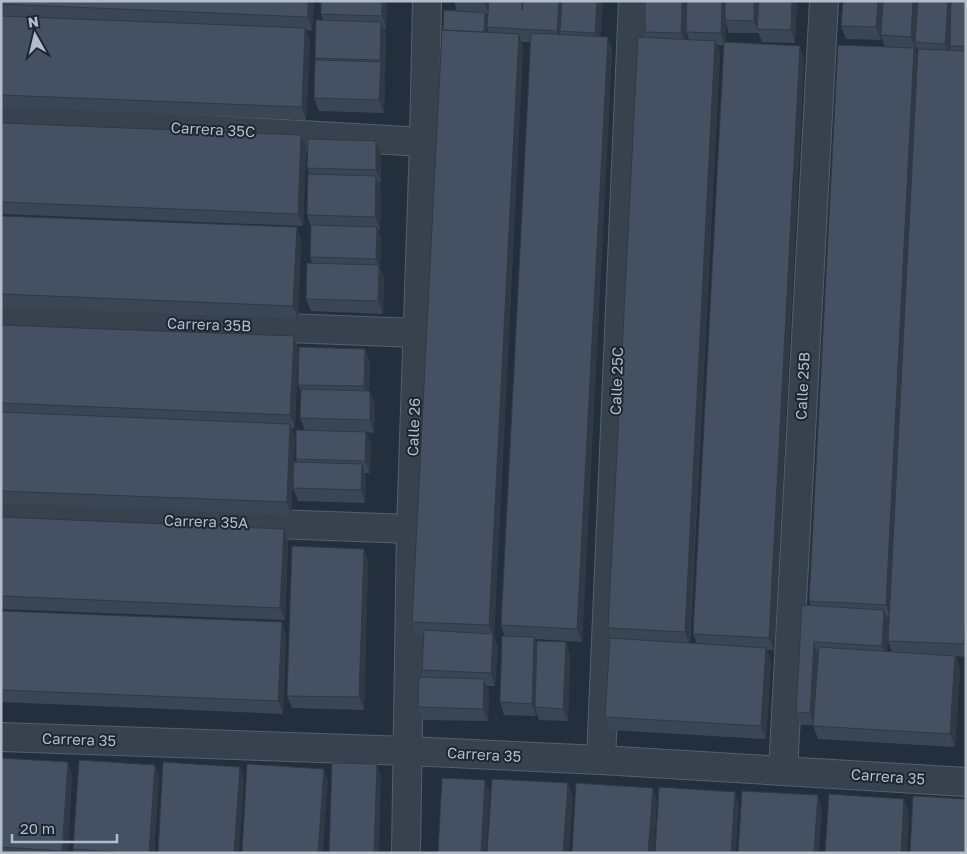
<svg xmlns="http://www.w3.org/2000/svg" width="967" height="854" font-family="'Golos Text',sans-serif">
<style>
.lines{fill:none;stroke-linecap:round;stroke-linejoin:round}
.minor-casing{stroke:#565f6c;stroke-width:30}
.minor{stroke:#38414e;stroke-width:28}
.wall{fill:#3b4654;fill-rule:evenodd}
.shaded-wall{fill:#303945}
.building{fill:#455162;stroke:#303945}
.labels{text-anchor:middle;stroke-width:4;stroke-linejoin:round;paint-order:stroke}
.street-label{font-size:15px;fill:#b4bcc9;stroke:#1d2633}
</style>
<rect width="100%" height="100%" fill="#242f3e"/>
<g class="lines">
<g class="minor-casing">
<path id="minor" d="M 1,118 L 424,142
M 1,317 L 417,333
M 1,514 L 411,529
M 1,737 L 408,751 L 601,760 L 966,782
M 601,760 L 633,1
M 783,771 L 824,1
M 406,853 L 411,529 L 424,142 L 427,1"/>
</g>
<use href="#minor" class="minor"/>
</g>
<path class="wall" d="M 1,1 L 314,1 L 312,30 L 306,30 L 310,41 L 306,120 L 1,107 Z
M 387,1 L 386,29 L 384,29 L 386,34 L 385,72 L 384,72 L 385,75 L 384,113 L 319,111 L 314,98 L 316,60 L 315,58 L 323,20 L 321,14 Z
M 454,1 L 603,1 L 600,37 L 608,37 L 612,50 L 582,642 L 535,639 L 537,645 L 566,642 L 570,655 L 568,721 L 539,720 L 537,713 L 536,716 L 504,715 L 500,702 L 505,637 L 501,625 L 531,42 L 521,42 L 523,47 L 494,636 L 498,647 L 495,686 L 486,686 L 489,692 L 488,721 L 423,720 L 418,707 L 424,677 L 422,670 L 423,635 L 417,635 L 412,622 L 457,11 ZM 485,14 L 488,14 L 487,27 L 489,33 L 487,32 L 487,20 Z
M 797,1 L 795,43 L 762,42 L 758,32 L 758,33 L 729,33 L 726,24 L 725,43 L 800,46 L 804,59 L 774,650 L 767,650 L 771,661 L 766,739 L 609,730 L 605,717 L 612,638 L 608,628 L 647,37 L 645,32 ZM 686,32 L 689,39 L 686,39 ZM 717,45 L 724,46 L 693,634 L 697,644 L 690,643 L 720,53 Z
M 966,1 L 966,657 L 956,656 L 960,669 L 955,747 L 818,739 L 813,725 L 801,725 L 796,712 L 811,606 L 809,601 L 885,47 L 881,36 L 881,40 L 846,39 L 841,26 ZM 916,45 L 918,52 L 918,58 L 915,49 L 916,50 ZM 887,617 L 889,618 L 888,641 L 892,652 L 887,652 L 888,623 Z
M 1,123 L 301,135 L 306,148 L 303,226 L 1,214 Z
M 381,154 L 381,183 L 379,183 L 381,189 L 380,230 L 378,230 L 381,239 L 380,268 L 384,277 L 383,314 L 311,311 L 306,299 L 312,263 L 310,257 L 311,227 L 307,215 L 309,174 L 307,168 Z
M 1,216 L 301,240 L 298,319 L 1,307 Z
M 1,325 L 294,336 L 298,349 L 295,428 L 292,428 L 295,437 L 291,515 L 1,503 Z
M 370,361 L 369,391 L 375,404 L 374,433 L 366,432 L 371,444 L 370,473 L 365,473 L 366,477 L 365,503 L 298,501 L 293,488 L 297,462 L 296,459 L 305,430 L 300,418 L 301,391 L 298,385 Z
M 1,517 L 284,529 L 288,541 L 285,620 L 1,609 Z
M 364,549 L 368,561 L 364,710 L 292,708 L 287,696 Z
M 1,611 L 282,622 L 286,635 L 283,714 L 1,702 Z
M 1,758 L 68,762 L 72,774 L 68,853 L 1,853 Z
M 155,765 L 159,778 L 154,853 L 74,853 L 73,849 Z"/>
<path class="shaded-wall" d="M 308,1 L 314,1 L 312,30 L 308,17 Z
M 382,1 L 387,1 L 386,29 L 382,16 Z
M 484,1 L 489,1 L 489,14 Z
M 559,1 L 564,1 L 560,31 L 562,37 L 561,44 L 557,31 Z
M 597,1 L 603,1 L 599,46 L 595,33 Z
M 682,1 L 687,1 L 686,46 L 681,33 Z
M 722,1 L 727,1 L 725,20 L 726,24 L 725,46 L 721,33 Z
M 754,1 L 759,1 L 757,29 L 758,33 L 754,21 Z
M 792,1 L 797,1 L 795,43 L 791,30 Z
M 878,1 L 883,1 L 881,40 L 876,27 Z
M 913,1 L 918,1 L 915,42 L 916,45 L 916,50 L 911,37 Z
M 948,1 L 954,1 L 950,56 L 945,44 Z
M 485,13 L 487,20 L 486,41 L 484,34 Z
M 381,22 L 386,34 L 385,72 L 380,60 Z
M 305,28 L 310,41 L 306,120 L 302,107 Z
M 519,34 L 523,47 L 494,636 L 498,647 L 495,686 L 491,673 L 493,636 L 489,625 Z
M 608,37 L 612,50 L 582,642 L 577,629 Z
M 715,41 L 720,53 L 689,645 L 685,632 Z
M 800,46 L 804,59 L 774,650 L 769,638 Z
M 914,48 L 919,61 L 891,618 L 886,605 Z
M 381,62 L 385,75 L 384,113 L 379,100 Z
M 301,135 L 306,148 L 303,226 L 298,214 Z
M 376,141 L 381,154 L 381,183 L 376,170 Z
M 376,176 L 381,189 L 380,230 L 375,217 Z
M 297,227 L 301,240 L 298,319 L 293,306 Z
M 377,227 L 381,239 L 380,268 L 384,277 L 383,314 L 378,301 L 379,269 L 376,259 Z
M 294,336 L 298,349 L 295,428 L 290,415 Z
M 365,349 L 370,361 L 369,399 L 364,386 Z
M 370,391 L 375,404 L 374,433 L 370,420 Z
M 290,424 L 295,437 L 291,515 L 287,502 Z
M 366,432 L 371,444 L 370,473 L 365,461 Z
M 362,464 L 366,477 L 365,503 L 361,490 Z
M 284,529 L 288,541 L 285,620 L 280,608 Z
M 364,549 L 368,561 L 364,710 L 359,697 Z
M 884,610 L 888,623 L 886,658 L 882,646 Z
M 966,616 L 966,648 L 964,644 Z
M 282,622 L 286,635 L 283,714 L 278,701 Z
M 534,637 L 539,650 L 535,707 L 537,713 L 536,716 L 532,704 Z
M 566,642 L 570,655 L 568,721 L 563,709 Z
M 814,642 L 818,655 L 814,726 L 810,713 Z
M 766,648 L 771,661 L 766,739 L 761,726 Z
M 955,656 L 960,669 L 955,747 L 950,734 Z
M 484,679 L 489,692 L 488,721 L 483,709 Z
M 68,762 L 72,774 L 68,853 L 63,853 Z
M 377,764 L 381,777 L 379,853 L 374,853 Z
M 155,765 L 159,778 L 154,853 L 149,853 Z
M 240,767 L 244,780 L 239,853 L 234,853 Z
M 324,769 L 328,781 L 323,853 L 318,853 Z
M 485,780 L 490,793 L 486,853 L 481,853 Z
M 568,783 L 573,796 L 569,853 L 563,853 Z
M 653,788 L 657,801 L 654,853 L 648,853 Z
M 735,792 L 739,804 L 736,853 L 731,853 Z
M 818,795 L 822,808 L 819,853 L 814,853 Z
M 904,799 L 909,811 L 907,853 L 901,853 Z"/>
<path class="building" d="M 1,1 L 308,1 L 308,17 L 1,4 Z
M 321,1 L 382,1 L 382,16 L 321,14 Z
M 489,1 L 522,1 L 522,10 L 523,1 L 559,1 L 557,31 L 487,27 Z
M 562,1 L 597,1 L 595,33 L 560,31 Z
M 645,1 L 682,1 L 681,33 L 645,32 Z
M 687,1 L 722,1 L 721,33 L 686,32 Z
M 725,1 L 754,1 L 754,21 L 725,20 Z
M 759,1 L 792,1 L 791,30 L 757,29 Z
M 843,1 L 878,1 L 876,27 L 841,26 Z
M 883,1 L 913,1 L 911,37 L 881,35 Z
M 918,1 L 948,1 L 945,44 L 915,42 Z
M 951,1 L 966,1 L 966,46 L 950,46 Z
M 444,10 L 485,13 L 484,32 L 443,30 Z
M 1,16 L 305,28 L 302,107 L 1,95 Z
M 316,20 L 381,22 L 380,60 L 315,58 Z
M 442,30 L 519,34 L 489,625 L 412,622 Z
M 531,33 L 608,37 L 577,629 L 501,625 Z
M 638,37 L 715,41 L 685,632 L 608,628 Z
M 724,42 L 800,46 L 769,638 L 693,634 Z
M 838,45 L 914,48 L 886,605 L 809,601 Z
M 918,49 L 966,51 L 966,616 L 964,644 L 888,641 Z
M 315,60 L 381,62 L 379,100 L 314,98 Z
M 1,123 L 301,135 L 298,214 L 1,202 Z
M 308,139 L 376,141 L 376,170 L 307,168 Z
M 308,174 L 376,176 L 375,217 L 307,215 Z
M 1,216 L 297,227 L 293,306 L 1,294 Z
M 311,225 L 377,227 L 376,259 L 310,257 Z
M 307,263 L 379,265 L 378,301 L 306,299 Z
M 1,325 L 294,336 L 290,415 L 1,403 Z
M 299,347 L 365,349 L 364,386 L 298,385 Z
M 301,389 L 370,391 L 370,420 L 300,418 Z
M 1,412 L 290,424 L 287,502 L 1,491 Z
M 296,430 L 366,432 L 365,461 L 296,459 Z
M 294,462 L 362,464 L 361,490 L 293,488 Z
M 1,517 L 284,529 L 280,608 L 1,596 Z
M 292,546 L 364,549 L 359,697 L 287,696 Z
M 802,605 L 884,610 L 882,646 L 814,642 L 810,713 L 796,712 Z
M 1,611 L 282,622 L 278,701 L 1,690 Z
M 424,630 L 493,634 L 491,673 L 422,670 Z
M 502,636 L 534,637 L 532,704 L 500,702 Z
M 610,638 L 766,648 L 761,726 L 605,717 Z
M 537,641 L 566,642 L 563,709 L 535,707 Z
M 819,647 L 955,656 L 950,734 L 813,726 Z
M 419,677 L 484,679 L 483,709 L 418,707 Z
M 1,758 L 68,762 L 62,851 L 1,847 Z
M 79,760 L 155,765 L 149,853 L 128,853 L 73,849 Z
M 163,762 L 240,767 L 234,853 L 176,853 L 158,852 Z
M 332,763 L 377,764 L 374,853 L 329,853 Z
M 247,764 L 324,769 L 318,853 L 242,853 Z
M 442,778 L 485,780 L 481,853 L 438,853 Z
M 492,779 L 568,783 L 563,853 L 487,853 Z
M 576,783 L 653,788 L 648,853 L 572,853 Z
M 659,787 L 735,792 L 731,853 L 655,853 Z
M 742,791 L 818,795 L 814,853 L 738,853 Z
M 829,794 L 904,799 L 901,853 L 825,853 Z
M 913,796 L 966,799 L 966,853 L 910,853 Z"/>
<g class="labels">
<g class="street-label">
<text transform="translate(213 130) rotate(3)" y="5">Carrera 35C</text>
<text transform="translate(209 325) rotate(2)" y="5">Carrera 35B</text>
<text transform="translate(617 381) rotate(-88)" y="5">Calle 25C</text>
<text transform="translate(803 386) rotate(-87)" y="5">Calle 25B</text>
<text transform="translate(414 427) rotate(-88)" y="5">Calle 26</text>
<text transform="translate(206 522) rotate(2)" y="5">Carrera 35A</text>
<text transform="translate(79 740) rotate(2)" y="5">Carrera 35</text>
<text transform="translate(484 755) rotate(3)" y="5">Carrera 35</text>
<text transform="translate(888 777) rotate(4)" y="5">Carrera 35</text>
</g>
</g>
<rect width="967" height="854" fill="none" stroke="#b4bcc9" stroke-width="5"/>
<g transform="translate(35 35) rotate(352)" stroke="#1d2633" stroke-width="4" paint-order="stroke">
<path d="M0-4L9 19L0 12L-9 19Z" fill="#b4bcc9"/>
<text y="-8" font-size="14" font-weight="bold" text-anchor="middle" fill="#b4bcc9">N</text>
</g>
<path d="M12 834v8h105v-8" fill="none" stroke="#b4bcc9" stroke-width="2.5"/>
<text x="20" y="834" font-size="15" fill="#b4bcc9" stroke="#1d2633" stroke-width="4" paint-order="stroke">20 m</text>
</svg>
